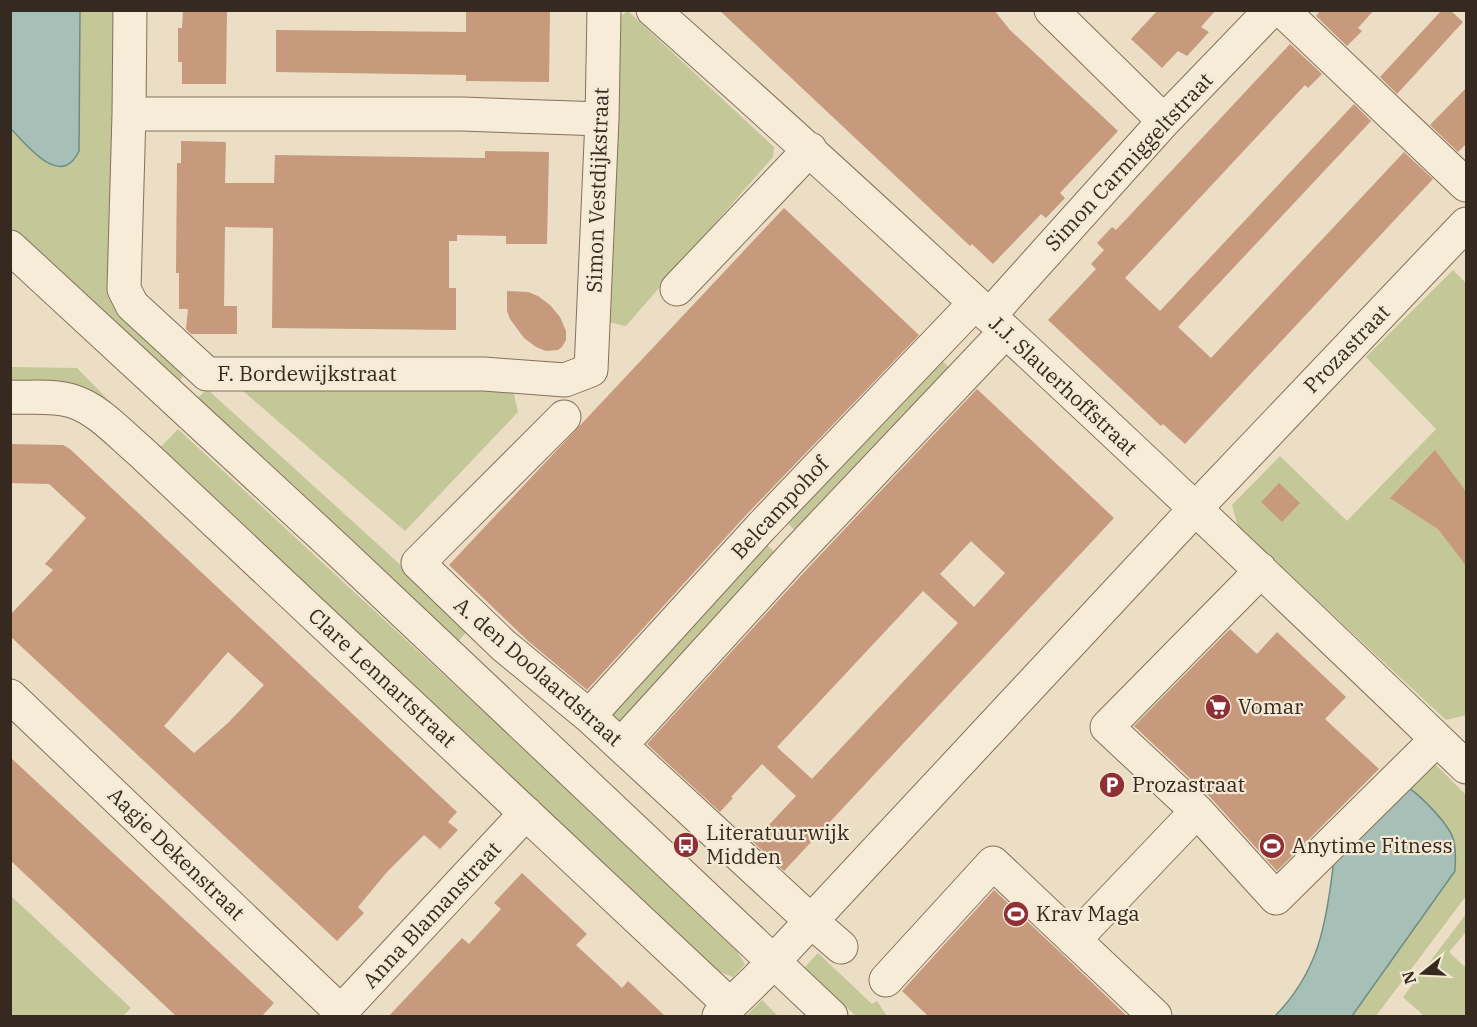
<svg xmlns="http://www.w3.org/2000/svg" width="1477" height="1027" font-family="'IBM Plex Serif',serif">
<style>
.green{fill:#c4c899}
.water{fill:#a6bfb7;stroke:#6e8c84;stroke-width:1.5}
.building{fill:#c7997d;fill-rule:evenodd}
.lines{fill:none;stroke-linecap:round;stroke-linejoin:round}
.minor-casing{stroke:#85705c;stroke-width:35}
.minor{stroke:#f6ecd7;stroke-width:33}
.labels{text-anchor:middle;stroke-width:4.5;stroke-linejoin:round;paint-order:stroke}
.street-label{font-size:21px;fill:#36291f;stroke:#f3e9d4}
.poi-label{font-size:21px;fill:#36291f;stroke:#f3e9d4;text-anchor:start}
</style>
<rect width="100%" height="100%" fill="#ebdec5"/>
<path class="green" d="M 80,11 L 116,11 L 113,287 L 185,372 L 178,384 L 11,228 L 10,129 C 27,145 61,190 79,151 Z
M 628,11 L 774,147 L 773,157 L 626,326 L 607,322 L 616,19 Z
M 1453,270 L 1466,283 L 1466,715 L 1446,720 L 1238,527 L 1232,505 L 1280,456 L 1347,521 L 1436,429 L 1366,357 Z
M 934,353 L 957,375 L 801,536 L 781,517 Z
M 11,367 L 77,368 L 137,429 L 11,387 Z
M 236,385 L 512,386 L 518,412 L 405,531 Z
M 207,389 L 470,628 L 453,647 L 193,402 Z
M 178,429 L 730,940 L 745,964 L 733,977 L 709,968 L 155,453 Z
M 759,538 L 784,560 L 624,729 L 601,708 Z
M 1426,755 L 1466,795 L 1466,896 L 1376,1016 L 1352,1016 L 1454,871 L 1456,852 L 1454,840 L 1402,784 Z
M 11,896 L 131,1008 L 123,1016 L 11,1016 Z
M 1466,914 L 1466,932 L 1449,952 L 1466,968 L 1466,1016 L 1424,1016 L 1403,997 Z
M 818,953 L 872,1004 L 877,1001 L 887,1016 L 856,1016 L 804,968 Z
M 762,1000 L 778,1016 L 746,1016 Z"/>
<path class="water" d="M 10,11 L 80,11 L 79,151 C 61,190 27,145 11,129 Z
M 1402,784 C 1417,791 1447,822 1453,838 C 1457,849 1455,860 1455,871 L 1352,1016 L 1275,1016 C 1318,972 1326,926 1333,867 L 1326,861 Z"/>
<path class="building" d="M 183,10 L 227,10 L 226,84 L 182,84 L 182,62 L 178,62 L 178,28 L 182,28 Z
M 466,10 L 550,10 L 549,82 L 466,81 L 466,75 L 276,72 L 276,30 L 466,32 Z
M 719,10 L 994,10 L 1010,30 L 1118,131 L 1060,193 L 1065,198 L 1046,218 L 1041,214 L 993,264 L 972,244 L 970,246 Z
M 1158,10 L 1216,10 L 1201,27 L 1209,32 L 1199,43 L 1187,56 L 1178,51 L 1162,68 L 1131,39 Z
M 1321,10 L 1374,10 L 1358,28 L 1362,31 L 1347,46 L 1316,16 Z
M 1442,10 L 1450,10 L 1463,22 L 1397,94 L 1380,77 Z
M 1290,44 L 1322,74 L 1308,88 L 1305,85 L 1125,278 L 1160,311 L 1354,104 L 1371,121 L 1178,327 L 1211,358 L 1404,152 L 1433,179 L 1185,444 L 1163,424 L 1161,426 L 1048,320 L 1096,269 L 1091,264 L 1104,250 L 1097,243 L 1112,227 L 1116,230 Z
M 1467,87 L 1467,143 L 1458,152 L 1430,125 Z
M 181,141 L 226,142 L 225,183 L 274,183 L 275,155 L 485,158 L 485,151 L 549,152 L 547,244 L 506,244 L 506,236 L 457,235 L 457,241 L 449,241 L 449,288 L 456,288 L 456,330 L 272,328 L 273,228 L 225,227 L 224,306 L 237,306 L 237,334 L 191,334 L 186,329 L 188,309 L 179,309 L 179,273 L 176,273 L 177,163 L 181,163 Z
M 784,208 L 919,335 L 747,514 L 587,690 L 528,641 L 449,565 Z
M 507,291 L 528,292 L 538,296 L 550,305 L 560,317 L 566,331 L 566,340 L 562,347 L 558,350 L 546,351 L 536,347 L 524,338 L 510,319 L 507,311 Z
M 977,389 L 1114,518 L 784,871 L 753,842 L 796,796 L 762,764 L 731,797 L 733,798 L 720,812 L 647,744 L 808,568 ZM 971,541 L 1005,573 L 974,607 L 940,574 ZM 923,591 L 958,623 L 812,779 L 777,747 Z
M 10,444 L 63,445 L 70,449 L 457,812 L 448,822 L 458,830 L 440,849 L 424,835 L 387,872 L 358,907 L 364,913 L 337,941 L 10,636 L 10,615 L 53,570 L 45,564 L 86,518 L 49,484 L 10,483 ZM 228,652 L 264,685 L 228,723 L 194,753 L 164,726 Z
M 1435,450 L 1467,493 L 1467,567 L 1438,529 L 1390,498 Z
M 1279,483 L 1300,503 L 1282,522 L 1261,502 Z
M 1230,629 L 1257,654 L 1277,632 L 1346,697 L 1325,719 L 1379,769 L 1277,871 L 1210,797 L 1134,726 Z
M 10,757 L 274,1003 L 261,1017 L 177,1017 L 10,860 Z
M 522,873 L 587,934 L 576,945 L 622,988 L 628,981 L 666,1017 L 388,1017 L 462,938 L 469,944 L 501,909 L 494,903 Z
M 994,890 L 1062,954 L 1128,1017 L 929,1017 L 902,991 Z"/>
<g class="lines">
<g class="minor-casing">
<path id="minor" d="M 130,10 L 129,114 L 124,289 L 132,305 L 207,374 L 484,374 L 565,380 L 591,370 L 602,119 L 604,10
M 653,10 C 930,256 1200,511 1466,767
M 1051,10 L 1164,121
M 1282,10 L 1466,185
M 129,114 L 462,114 L 602,119
M 10,247 L 340,552 L 831,1016
M 677,289 L 810,149
M 989,316 L 1164,121 L 1271,10
M 10,397 C 30,398 53,395 72,401 C 98,409 120,434 140,451 L 730,1005
M 564,417 L 418,563 L 503,645 L 589,716 L 811,921 L 841,947
M 1260,569 L 1249,583 L 1107,727 L 1197,811 L 1276,898 L 1437,739
M 10,696 L 341,1012
M 589,716 L 761,527 L 975,303
M 621,745 L 794,555 L 1005,332
M 1074,940 L 1197,811
M 886,980 L 993,863 L 1155,1016
M 337,1016 L 526,813
M 719,1016 L 759,977 L 1195,509 L 1466,224"/>
</g>
<use href="#minor" class="minor"/>
</g>
<defs>
<g id="supermarket-disc" transform="scale(1.35)"><circle r="9.5" fill="#8f3034" stroke="#f3e9d4"/><path d="M-6-5.5h2.5l.6 2H6L4.5 2H-2.5L-4.4-4H-6ZM-1.5 3.2a1.3 1.3 0 1 0 .1 0ZM3 3.2a1.3 1.3 0 1 0 .1 0Z" fill="#fff"/></g>
<g id="parking-disc" transform="scale(1.35)"><circle r="9.5" fill="#8f3034" stroke="#f3e9d4"/><path d="M-3.5-5.5H1a3.5 3.5 0 0 1 0 7H-1V5.5H-3.5ZM-1-3.4V-.6H.8a1.4 1.4 0 0 0 0-2.8Z" fill="#fff"/></g>
<g id="bus-disc" transform="scale(1.35)"><circle r="9.5" fill="#8f3034" stroke="#f3e9d4"/><path d="M-5-6H5V4H4V6H2V4H-2V6H-4V4H-5ZM-3.5-4V0h7V-4ZM-3.5 1.2v1.5H-2V1.2ZM2 1.2v1.5H3.5V1.2Z" fill="#fff"/></g>
<g id="stadium-disc" transform="scale(1.35)"><circle r="9.5" fill="#8f3034" stroke="#f3e9d4"/><path d="M0-5a6.5 5 0 1 0 0 10a6.5 5 0 1 0 0-10ZM-3.5-1.8h7v3.6h-7Z" fill="#fff"/></g>
</defs>
<g fill-rule="evenodd">
<use href="#supermarket-disc" x="1218" y="707"/>
<use href="#parking-disc" x="1112" y="785"/>
<use href="#bus-disc" x="686" y="845"/>
<use href="#stadium-disc" x="1272" y="846"/>
<use href="#stadium-disc" x="1016" y="914"/>
</g>
<g class="labels">
<g class="street-label">
<text transform="translate(1129 162) rotate(-47)" y="7">Simon Carmiggeltstraat</text>
<text transform="translate(598 190) rotate(-88)" y="7">Simon Vestdijkstraat</text>
<text transform="translate(1347 349) rotate(-46)" y="7">Prozastraat</text>
<text x="307" y="381">F. Bordewijkstraat</text>
<text transform="translate(1063 386) rotate(43)" y="7">J.J. Slauerhoffstraat</text>
<text transform="translate(780 508) rotate(-47)" y="7">Belcampohof</text>
<text transform="translate(538 672) rotate(41)" y="7">A. den Doolaardstraat</text>
<text transform="translate(382 678) rotate(43)" y="7">Clare Lennartstraat</text>
<text transform="translate(176 854) rotate(44)" y="7">Aagje Dekenstraat</text>
<text transform="translate(432 915) rotate(-47)" y="7">Anna Blamanstraat</text>
</g>
<g class="poi-label">
<text x="1238" y="714">Vomar</text>
<text x="1132" y="792">Prozastraat</text>
<text x="706" y="840">Literatuurwijk<tspan x="706" dy="24">Midden</tspan></text>
<text x="1292" y="853">Anytime Fitness</text>
<text x="1036" y="921">Krav Maga</text>
</g>
</g>
<rect width="1477" height="1027" fill="none" stroke="#36291f" stroke-width="24"/>
<g transform="translate(1423 973) rotate(252)" stroke="#f3e9d4" stroke-width="4.5" paint-order="stroke">
<path d="M0-4.5L10 22L0 15L-10 22Z" fill="#36291f"/>
<text y="-9" font-size="16" font-weight="bold" text-anchor="middle" fill="#36291f">N</text>
</g>
</svg>
